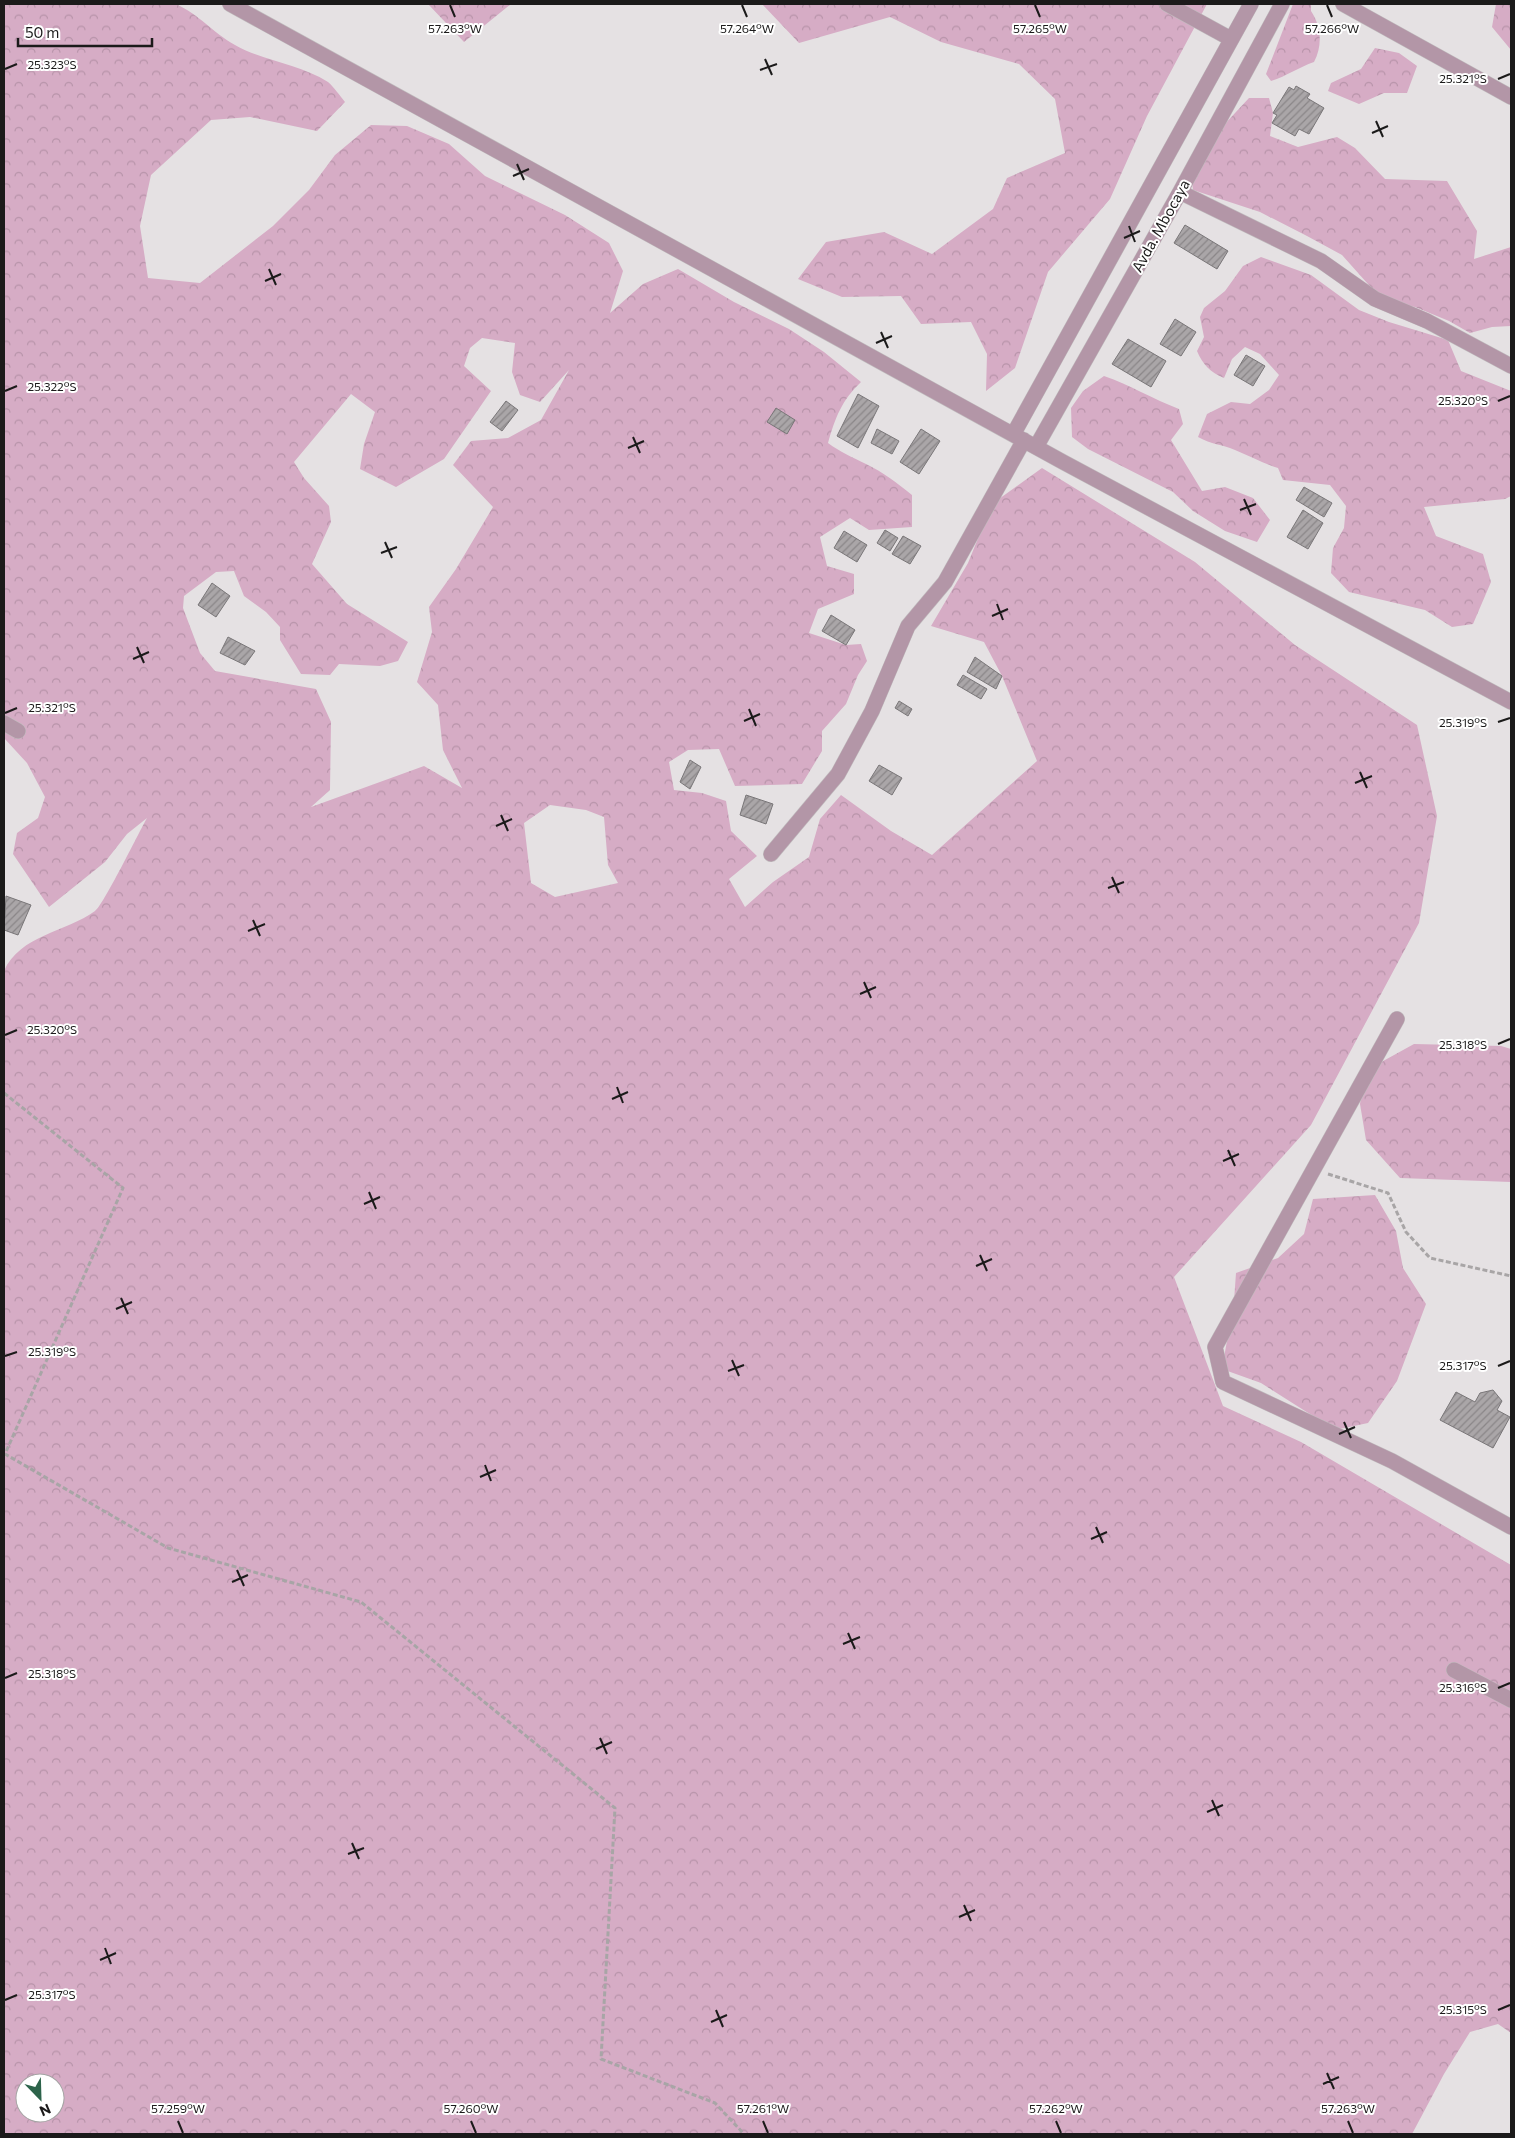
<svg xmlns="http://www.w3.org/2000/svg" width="1515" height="2138" font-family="Commissioner,sans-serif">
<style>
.forest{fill:url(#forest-crowns);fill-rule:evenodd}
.building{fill:url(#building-hatch);stroke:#797678}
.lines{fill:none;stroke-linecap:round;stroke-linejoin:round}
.street-casing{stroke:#c1bdbf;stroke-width:16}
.path{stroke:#a8a5a6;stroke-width:3;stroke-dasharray:5 2.5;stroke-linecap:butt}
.street{stroke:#b396a7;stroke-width:15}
.ticks{fill:none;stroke:#1b1a1a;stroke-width:2}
.labels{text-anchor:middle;stroke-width:4;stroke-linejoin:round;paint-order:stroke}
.street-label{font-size:15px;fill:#1b1a1a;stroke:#fff}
.ticks-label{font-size:12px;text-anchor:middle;fill:#1b1a1a;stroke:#fff;stroke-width:4;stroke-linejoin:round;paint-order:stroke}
</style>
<defs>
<pattern id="forest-crowns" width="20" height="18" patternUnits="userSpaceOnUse" patternTransform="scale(1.25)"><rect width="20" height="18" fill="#d6acc5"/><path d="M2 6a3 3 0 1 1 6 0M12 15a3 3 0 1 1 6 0" fill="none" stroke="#b793a9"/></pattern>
<pattern id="building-hatch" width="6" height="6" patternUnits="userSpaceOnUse" patternTransform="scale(1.25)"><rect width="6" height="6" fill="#aaa6a8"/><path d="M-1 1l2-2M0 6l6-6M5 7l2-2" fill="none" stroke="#8a8688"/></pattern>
</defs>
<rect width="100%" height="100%" fill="#e5e1e3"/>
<path class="forest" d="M 4,4 L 176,4 C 200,15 212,32 235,45 C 263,61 300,64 328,82 C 334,87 340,96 345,102 L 317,131 L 250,117 L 211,120 L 151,175 L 140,226 L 148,278 L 200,283 L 273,226 L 309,190 L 335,155 L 371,125 L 407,126 L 449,144 L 485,176 L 565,215 L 609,243 L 623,271 L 610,313 L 643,284 L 678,269 L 734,302 L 789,329 L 824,352 L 861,382 C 842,400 835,418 828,443 C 840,452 852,457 866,464 C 883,472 897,483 912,495 L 912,527 L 869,530 L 850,518 L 820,537 L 827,566 L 854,574 L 854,594 L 818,609 L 809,633 L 846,645 L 861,644 L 867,661 L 858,675 L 846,704 L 822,731 L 822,751 L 802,784 L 735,786 L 719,749 L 688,750 L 669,762 L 674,790 L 702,793 L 726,801 L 731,831 L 757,856 L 729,879 L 745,907 L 773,882 L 809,857 L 820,819 L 841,795 L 891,831 L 932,855 L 1037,761 L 1002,676 L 984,642 L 931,626 L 968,563 L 992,504 L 1042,468 L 1195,562 L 1295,645 L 1417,725 L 1437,816 L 1419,923 L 1311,1125 L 1174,1277 L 1223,1406 L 1301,1442 L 1511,1565 L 1511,2033 L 1498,2024 L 1470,2032 L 1444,2074 L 1412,2134 L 4,2134 L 4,971 C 20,935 66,932 95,911 C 103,906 139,832 147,818 L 127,834 L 105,862 L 49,907 L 13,854 L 17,833 L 38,818 L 45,797 L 27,763 L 4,738 ZM 482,338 L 515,343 L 512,372 L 520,395 L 540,402 L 569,370 L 541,420 L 508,438 L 471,441 L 453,465 L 493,507 L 456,569 L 429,607 L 432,632 L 417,682 L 438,705 L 443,750 L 462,788 L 424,766 L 311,807 L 330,790 L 331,722 L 316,689 L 215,671 L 200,653 L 183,608 L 184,596 L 216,572 L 234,571 L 244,596 L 266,612 L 280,627 L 280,640 L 301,674 L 330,675 L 339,664 L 380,666 L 398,661 L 408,642 L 347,604 L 312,564 L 331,522 L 329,506 L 304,478 L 294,462 L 351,394 L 375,412 L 364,444 L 360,469 L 396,487 L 444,459 L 491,391 L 464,366 L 470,348 ZM 550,805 L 586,810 L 604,817 L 608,865 L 618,883 L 555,897 L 531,883 L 524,823 ZM 25,2083 L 55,2083 L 55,2113 L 25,2113 Z
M 428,4 L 511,4 L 464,42 Z
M 762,4 L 1207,4 L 1147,116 L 1110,199 L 1048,272 L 1015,368 L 986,391 L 987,354 L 971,322 L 921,324 L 901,296 L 842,297 L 798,279 L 826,242 L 884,232 L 932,254 L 993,209 L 1007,178 L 1065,153 L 1055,99 L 1019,64 L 941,42 L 890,17 L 799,43 Z
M 1293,4 L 1311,4 L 1311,11 C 1321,26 1323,45 1314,62 C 1299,67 1287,76 1271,81 L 1266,74 Z
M 1496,4 L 1511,4 L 1511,50 L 1492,27 Z
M 1375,48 L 1399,53 L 1417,66 L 1407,93 L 1384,93 L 1359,104 L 1328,91 L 1331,83 L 1361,69 Z
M 1249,98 L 1269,98 L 1273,113 L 1270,136 L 1298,147 L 1337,137 L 1355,148 L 1385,179 L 1447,181 L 1477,231 L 1474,259 L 1511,247 L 1511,326 L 1492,327 L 1470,333 L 1449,321 L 1415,307 L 1384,302 L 1342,255 L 1307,236 L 1260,212 L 1193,190 L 1191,173 L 1208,142 Z
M 1261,257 L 1311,275 L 1359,310 L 1389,322 L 1448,340 L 1461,371 L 1511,391 L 1511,496 L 1505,499 L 1424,507 L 1436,536 L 1483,554 L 1491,582 L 1473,624 L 1452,627 L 1425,610 L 1349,592 L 1331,573 L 1333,548 L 1344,528 L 1346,506 L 1330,485 L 1283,480 L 1278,468 C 1263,463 1249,456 1235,450 C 1221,444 1212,445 1198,437 L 1207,414 L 1231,402 L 1250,404 L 1269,390 L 1279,375 L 1260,354 L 1245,347 L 1232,359 L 1224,378 C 1210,372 1203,365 1197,351 L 1204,337 L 1200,317 L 1204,308 L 1225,291 L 1243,266 Z
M 1104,376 C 1130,385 1153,399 1179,409 L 1183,424 L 1171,440 L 1202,491 L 1225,487 L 1253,498 L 1270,520 L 1257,542 L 1225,531 L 1193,511 L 1173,492 L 1088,449 L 1072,437 L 1071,408 L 1083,391 Z
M 1414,1044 L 1501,1046 L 1511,1049 L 1511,1182 L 1400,1178 L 1366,1140 L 1360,1104 L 1365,1071 Z
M 1375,1195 L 1396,1231 L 1403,1268 L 1426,1304 L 1397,1381 L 1368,1423 L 1335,1430 L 1261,1383 L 1222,1369 L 1234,1301 L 1236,1273 L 1278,1258 L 1304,1234 L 1313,1199 Z"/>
<path class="building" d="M 1296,86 L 1310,94 L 1307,98 L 1324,108 L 1309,134 L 1299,129 L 1295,136 L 1272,123 L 1277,115 L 1273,113 L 1289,87 L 1294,90 Z
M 1185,225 L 1228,251 L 1217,269 L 1174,243 Z
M 1175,319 L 1196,332 L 1181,356 L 1160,344 Z
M 1128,339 L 1166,361 L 1151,387 L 1112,364 Z
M 1246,355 L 1265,366 L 1253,386 L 1234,375 Z
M 858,394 L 879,406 L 858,448 L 837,436 Z
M 506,401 L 518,410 L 502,431 L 490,422 Z
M 776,408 L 795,420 L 787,434 L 767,422 Z
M 877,429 L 899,441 L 892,454 L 871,443 Z
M 921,429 L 940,441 L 919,474 L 900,462 Z
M 1304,487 L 1332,503 L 1324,517 L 1296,500 Z
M 1303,510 L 1323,523 L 1308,549 L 1287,537 Z
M 885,530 L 898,538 L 890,551 L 877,543 Z
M 844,531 L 867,545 L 857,562 L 834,548 Z
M 903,536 L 921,546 L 910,564 L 892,554 Z
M 212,583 L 230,596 L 216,617 L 198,605 Z
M 831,615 L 855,630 L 846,645 L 822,631 Z
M 228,637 L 255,651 L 245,665 L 220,653 Z
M 975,657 L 1002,676 L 996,689 L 967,672 Z
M 963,675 L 987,689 L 981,699 L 957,685 Z
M 899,701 L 912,709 L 908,716 L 895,708 Z
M 690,760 L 701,767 L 690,789 L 680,782 Z
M 879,765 L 902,778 L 892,795 L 869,781 Z
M 746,795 L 773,804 L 766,824 L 740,815 Z
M 6,896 L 31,905 L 18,935 L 4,930 Z
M 1493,1390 L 1502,1401 L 1497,1410 L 1510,1417 L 1493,1448 L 1440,1420 L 1456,1392 L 1475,1402 L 1480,1393 Z"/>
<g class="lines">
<g class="street-casing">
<path id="street" d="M 230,4 L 1063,462 L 1511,702
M 1167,4 L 1231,39
M 1343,4 L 1511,97
M 1180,192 L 1321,261 L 1375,299 L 1427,321 L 1511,366
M 1014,433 L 1251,4
M 1036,447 L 1180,192 L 1282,4
M 4,723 L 18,731
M 771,854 L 838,774 L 872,711 L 908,626 L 945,582 L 1024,440
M 1397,1019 L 1215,1347 L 1223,1382 L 1392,1461 L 1511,1527
M 1454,1670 L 1511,1700"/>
</g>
<path class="path" d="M 4,1093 L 123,1188 L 5,1454 L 168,1548 L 361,1602 L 615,1808 L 601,2059 L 715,2103 L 744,2134
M 1328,1174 L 1388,1193 L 1406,1232 L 1430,1258 L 1511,1276"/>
<use href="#street" class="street"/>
</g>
<path class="ticks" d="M 450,5 L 455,17M 742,5 L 747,17M 1035,5 L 1040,17M 1327,5 L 1332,17M 765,59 L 772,75M 5,69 L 17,64M 760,70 L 777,64M 1498,79 L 1510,74M 1376,121 L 1383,137M 1372,133 L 1388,126M 517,164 L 524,180M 513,176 L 529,169M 1129,226 L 1135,242M 1124,238 L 1140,231M 269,269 L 276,285M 265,281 L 281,274M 881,332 L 888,348M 876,343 L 892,336M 5,391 L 17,386M 1498,401 L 1510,396M 633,437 L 640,453M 628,448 L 644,441M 1244,499 L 1251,515M 1240,510 L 1256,504M 385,542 L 392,558M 381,553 L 397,547M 997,604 L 1003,620M 992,616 L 1008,609M 137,647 L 144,663M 133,659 L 149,652M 749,709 L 756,726M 5,713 L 17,708M 744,721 L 760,714M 1498,722 L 1510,718M 1360,772 L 1367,788M 1355,783 L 1372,776M 501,815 L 508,831M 496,826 L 512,819M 1112,877 L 1119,893M 1108,888 L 1124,882M 253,920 L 260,936M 248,931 L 265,924M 864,982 L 871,998M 860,994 L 876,987M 5,1035 L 17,1030M 1498,1044 L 1510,1039M 617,1087 L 623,1103M 612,1099 L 628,1092M 1228,1150 L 1235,1166M 1223,1161 L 1239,1154M 369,1192 L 376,1209M 364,1204 L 380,1197M 980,1255 L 987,1271M 976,1266 L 992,1259M 121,1298 L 128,1314M 116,1309 L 132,1302M 5,1356 L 17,1352M 732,1360 L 739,1376M 1498,1366 L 1510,1361M 728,1371 L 744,1365M 1344,1422 L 1351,1438M 1339,1434 L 1355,1427M 485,1465 L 491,1481M 480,1477 L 496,1470M 1096,1527 L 1103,1543M 1091,1539 L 1107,1532M 237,1570 L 244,1586M 232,1582 L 248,1575M 848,1633 L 855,1649M 843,1644 L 860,1637M 5,1678 L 17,1673M 1498,1688 L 1510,1683M 600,1738 L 607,1754M 596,1749 L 612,1742M 1212,1800 L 1219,1816M 1207,1812 L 1223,1805M 352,1843 L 359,1859M 348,1854 L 364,1848M 964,1905 L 971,1921M 959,1917 L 975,1910M 105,1948 L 111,1964M 100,1960 L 116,1953M 5,2000 L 17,1995M 716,2010 L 723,2027M 1498,2010 L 1510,2005M 711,2022 L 727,2015M 1327,2073 L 1334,2089M 1323,2084 L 1339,2077M 178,2121 L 183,2133M 471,2121 L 476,2133M 763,2121 L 768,2133M 1056,2121 L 1061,2133M 1348,2121 L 1353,2133"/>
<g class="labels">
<g class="street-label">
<text transform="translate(1161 226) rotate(-61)" y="5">Avda. Mbocaya</text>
</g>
</g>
<g class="ticks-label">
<text x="455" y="33">57.263°W</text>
<text x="747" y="33">57.264°W</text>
<text x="1040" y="33">57.265°W</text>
<text x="1332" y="33">57.266°W</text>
<text x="52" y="69">25.323°S</text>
<text x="1463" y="83">25.321°S</text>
<text x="52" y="391">25.322°S</text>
<text x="1463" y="405">25.320°S</text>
<text x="52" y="712">25.321°S</text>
<text x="1463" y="727">25.319°S</text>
<text x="52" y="1034">25.320°S</text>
<text x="1463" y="1049">25.318°S</text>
<text x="52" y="1356">25.319°S</text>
<text x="1463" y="1370">25.317°S</text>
<text x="52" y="1678">25.318°S</text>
<text x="1463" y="1692">25.316°S</text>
<text x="52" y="1999">25.317°S</text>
<text x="1463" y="2014">25.315°S</text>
<text x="178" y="2113">57.259°W</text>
<text x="471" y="2113">57.260°W</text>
<text x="763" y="2113">57.261°W</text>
<text x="1056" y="2113">57.262°W</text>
<text x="1348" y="2113">57.263°W</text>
</g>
<rect width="1515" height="2138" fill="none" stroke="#1b1a1a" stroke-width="10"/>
<g transform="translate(40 2098) rotate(157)"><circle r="24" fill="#ffffff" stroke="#a4a3a3"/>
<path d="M0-4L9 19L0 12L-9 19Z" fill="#2c634a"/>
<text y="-8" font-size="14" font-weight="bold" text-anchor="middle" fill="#1b1a1a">N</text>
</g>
<path d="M18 38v8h134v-8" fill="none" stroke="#1b1a1a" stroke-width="2.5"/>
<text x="25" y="38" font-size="15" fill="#1b1a1a" stroke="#ffffff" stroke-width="4" paint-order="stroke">50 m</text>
</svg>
